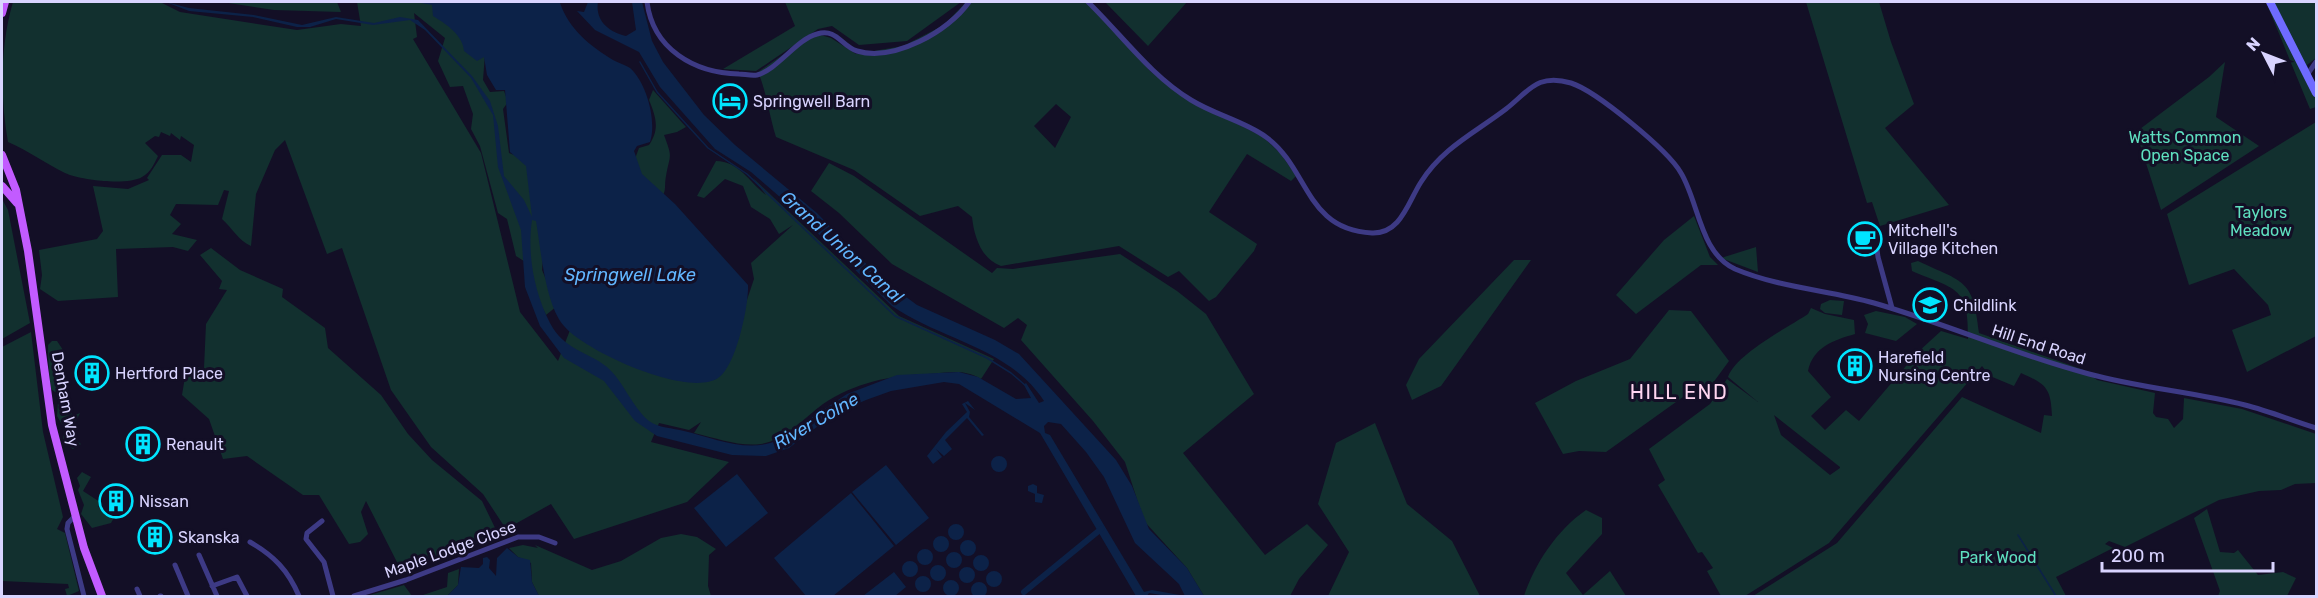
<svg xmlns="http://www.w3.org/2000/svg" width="2318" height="598" font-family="Rubik,sans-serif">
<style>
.green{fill:#12302f;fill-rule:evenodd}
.water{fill:#0c2248;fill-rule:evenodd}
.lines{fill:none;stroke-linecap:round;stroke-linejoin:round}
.stream{stroke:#0c2248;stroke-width:1.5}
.canal{stroke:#0c2248;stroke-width:6}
.street{stroke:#3d3a85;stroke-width:5}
.secondary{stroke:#6f6bff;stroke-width:8}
.primary{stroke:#c25bff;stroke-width:8}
.labels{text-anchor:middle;stroke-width:6;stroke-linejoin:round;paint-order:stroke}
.poi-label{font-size:16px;fill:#d9d4ff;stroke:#130f26;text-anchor:start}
.park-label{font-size:16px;fill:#5fe0c0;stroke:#130f26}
.street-label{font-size:16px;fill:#d9d4ff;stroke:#130f26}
.water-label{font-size:18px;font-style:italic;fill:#62b6ff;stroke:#130f26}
.quarter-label{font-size:20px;letter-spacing:1.5px;fill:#ffd6f0;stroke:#130f26}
</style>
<rect width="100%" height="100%" fill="#130f26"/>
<path class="green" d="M 13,2 L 160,2 L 180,12 L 297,30 L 341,24 L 361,26 L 357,2 L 433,3 L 447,23 L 485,54 L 483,80 L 490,92 L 504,91 L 508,102 L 503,109 L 509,153 L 527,160 L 545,233 L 542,270 L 557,306 L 546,315 L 533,289 L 530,265 L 516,256 L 507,219 L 498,213 L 480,146 L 471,129 L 473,114 L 463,86 L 450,87 L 438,61 L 445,38 L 414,13 L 417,37 L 413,39 L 481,153 L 520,312 L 558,361 L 572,325 L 723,371 L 754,279 L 751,263 L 793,225 L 779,234 L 770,219 L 751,207 L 743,186 L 725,179 L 704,198 L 697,196 L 716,161 C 739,161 750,183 766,195 L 753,178 L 899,316 L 994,359 L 981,379 C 962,368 949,373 928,374 C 891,375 854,383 823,404 C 804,418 785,440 761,444 C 740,447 716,438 694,433 L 701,422 L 689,430 L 659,423 L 651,442 L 729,462 L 687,502 L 574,539 L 551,504 L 506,529 L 483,494 L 431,447 L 391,390 L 342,248 L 327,254 L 285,140 L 275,150 L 256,194 L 251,246 C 239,241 232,228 222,219 L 229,191 L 224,190 L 218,205 L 176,204 L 170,215 L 181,224 L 172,234 L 197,240 L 188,251 L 173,247 L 116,249 L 118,297 L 58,301 L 40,289 L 42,275 L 39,250 L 97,239 L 103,231 L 93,186 L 128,189 L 149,180 L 147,178 L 162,155 L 181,155 L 191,162 L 194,145 L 181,136 L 180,140 L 171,133 L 170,136 L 161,132 L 159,137 L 155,136 L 145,143 L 158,156 C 154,164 151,172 142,177 C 127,186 80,180 65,173 C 45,163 29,151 8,142 C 0,97 0,46 13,2 Z
M 222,2 L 337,2 L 341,12 L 274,10 Z
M 785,2 L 961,2 L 907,41 L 859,45 L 832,26 L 818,29 L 756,71 L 723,69 L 795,26 Z
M 966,2 L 1086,2 L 1109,22 L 1150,71 L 1183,96 L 1263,137 L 1281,154 L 1296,176 L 1291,181 L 1247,154 L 1209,212 L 1257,244 L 1254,251 L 1216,297 L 1209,301 L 1179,271 L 1168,277 L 1119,246 L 1001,266 C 981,259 974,236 972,217 L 958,206 L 920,216 L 854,170 L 776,137 C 769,115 767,93 758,72 L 814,33 L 831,38 L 856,54 L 903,46 L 944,25 ZM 1056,104 L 1071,117 L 1055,148 L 1034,126 Z
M 1105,2 L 1187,2 L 1148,46 Z
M 1806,2 L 1879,2 L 1891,42 L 1914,104 L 1885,128 L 1949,205 L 1880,226 L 1872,202 L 1867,203 Z
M 2266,2 L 2316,2 L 2316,58 L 2307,65 L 2316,86 L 2316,107 L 2310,109 Z
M 2225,62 L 2216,117 L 2259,146 L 2161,210 L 2136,132 L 2209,77 Z
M 653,90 L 686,127 L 677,132 L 664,135 C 673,159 670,153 666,176 C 664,186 667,190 661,199 L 632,167 L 639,148 L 649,145 C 660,129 656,117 649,100 Z
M 2316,122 L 2316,336 L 2247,372 L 2232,330 L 2271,315 L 2268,305 L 2234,269 L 2189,285 L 2167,214 Z
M 829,163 L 854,176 L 992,273 L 997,268 L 1013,269 L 1120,254 L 1177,291 L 1206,314 L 1254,394 L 1183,453 L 1265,555 L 1307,524 L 1328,545 L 1299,579 L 1290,596 L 1204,596 L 1187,568 L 1144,521 L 1125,462 L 1093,421 L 1021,340 L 1027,325 L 1018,318 L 1004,328 L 892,264 L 839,213 L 811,191 Z
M 2,199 L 8,210 L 30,323 L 2,339 Z
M 1694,216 L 1710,257 L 1718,265 L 1701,265 L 1636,314 L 1616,295 L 1664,240 Z
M 1756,247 L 1758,272 L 1721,258 Z
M 211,248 L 240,270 L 283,289 L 282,297 L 325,328 L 328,348 L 381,395 L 408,434 L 432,460 L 482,501 L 499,536 L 401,570 L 366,501 L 361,512 L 368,534 L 360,542 L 349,544 L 319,495 L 303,495 L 247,456 L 223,459 L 209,419 L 182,395 L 187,365 L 204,368 L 206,324 L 227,290 L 219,289 L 222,281 L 200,255 Z
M 1514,260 L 1531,260 L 1441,386 L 1412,400 L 1406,385 L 1419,359 Z
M 1918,261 C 1964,283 1973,278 1979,333 L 2084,370 L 2097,380 L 2155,393 L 2153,413 L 2156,417 L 2168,419 L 2174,428 L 2183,419 L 2184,398 L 2242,409 L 2316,434 L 2316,483 L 2295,484 L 2281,490 L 2259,491 L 2219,500 L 2125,547 L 2109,541 L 2105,544 L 2113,548 L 2056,577 L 2066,596 L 1753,596 L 1837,543 L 1962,397 L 2041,433 L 2044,415 L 2052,416 C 2051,388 2046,384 2021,373 L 2014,386 L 1990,376 L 1982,366 L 1829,543 L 1745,596 L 1721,596 L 1707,571 L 1713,568 L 1702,552 L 1698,553 L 1658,485 L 1665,480 L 1649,449 L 1710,404 L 1727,379 L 1758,402 L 1728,377 C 1736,354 1787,328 1808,314 L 1811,308 L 1825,314 L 1854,320 L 1855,334 C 1834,340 1813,347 1808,371 L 1831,397 L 1811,416 L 1825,430 L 1846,410 L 1859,421 L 1918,352 L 1941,331 L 1968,339 C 1969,286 1956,290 1912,271 L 1911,263 ZM 1774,415 L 1840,467 L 1840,468 L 1830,475 L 1781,435 Z
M 1830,300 L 1844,301 L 1842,315 L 1825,313 L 1820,309 L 1821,304 Z
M 1669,310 L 1691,311 L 1729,361 L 1710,387 L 1697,387 L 1606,452 L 1579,451 L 1563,454 L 1535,403 L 1576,381 L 1630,359 Z
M 1876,311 L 1905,317 L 1917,324 L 1896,341 L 1865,333 L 1868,324 L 1864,315 Z
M 31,332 L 43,432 L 63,517 L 57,529 L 65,533 L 79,591 L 67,596 L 65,589 L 69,588 L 68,584 L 2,581 L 2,347 Z
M 52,341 L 57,341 L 63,350 L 59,362 L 62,368 L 62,388 L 55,392 L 51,389 C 49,375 48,360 48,345 Z
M 67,398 L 72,404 L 71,410 L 73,416 L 80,413 L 69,435 L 81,444 L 73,449 L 65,444 L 63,438 L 64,428 L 57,416 L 58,402 Z
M 1375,423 L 1407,504 L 1452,541 L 1480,596 L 1328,596 L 1349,552 L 1318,504 L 1336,443 Z
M 82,472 L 91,477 L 83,491 L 100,502 L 98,507 L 116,514 L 111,523 L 92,528 L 81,514 L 84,505 L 78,490 L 80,486 L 77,478 Z
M 2207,509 L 2220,552 L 2234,553 L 2238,550 L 2258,575 L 2283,572 L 2296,578 L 2287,596 L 2218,596 L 2220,591 L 2194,518 Z
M 1586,510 L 1602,518 L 1602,534 L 1566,573 L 1583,595 L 1610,571 L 1626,596 L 1524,596 C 1535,563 1557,530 1586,510 Z
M 681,534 L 697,537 L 716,549 L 709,555 L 708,586 L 711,596 L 539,596 L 532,582 L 531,563 L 518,557 L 509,548 L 523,545 L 538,548 L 535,545 L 592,570 L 621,561 L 661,538 Z
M 459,569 L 458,585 L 447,596 L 420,596 L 447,587 L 448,573 Z
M 404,585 L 412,596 L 367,596 Z"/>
<path class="water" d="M 166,2 L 189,8 L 254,15 L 302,25 L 336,17 L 374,23 L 400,17 L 418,20 L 472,76 L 490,101 L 498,126 L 504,176 L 524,200 L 532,217 L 526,166 L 510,152 L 505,90 L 496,90 L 487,75 L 484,57 L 477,61 L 464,51 C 463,35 446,24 433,16 L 432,5 L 415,2 L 560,3 C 569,29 590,46 613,60 C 618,63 626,65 630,68 C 647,83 657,122 650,142 L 637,146 L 634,151 L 642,174 L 675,204 L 748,285 C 749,305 736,367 718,378 C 688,398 586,352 564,326 C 545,304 541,250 536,221 L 532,220 C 527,254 534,292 550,323 C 564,350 587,351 607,367 C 624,382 632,407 649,421 C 658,428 673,428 684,431 C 714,438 748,454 778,440 L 847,394 L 897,375 L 959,372 L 978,377 L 1016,399 L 1031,398 L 1024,385 L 1026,383 L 1039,403 L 1044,401 C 1010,348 941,340 892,306 L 788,204 L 751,172 L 715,149 L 660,87 L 639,52 L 595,30 L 577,11 L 584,12 L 588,2 L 598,2 C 595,20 608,32 626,36 L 636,30 L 632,2 L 642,2 L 652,41 L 663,62 L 704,115 L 735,145 L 817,213 L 878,276 L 917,305 L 995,340 L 1019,354 L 1116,460 L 1132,486 L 1149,529 L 1187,568 L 1204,596 L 1167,596 L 1149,593 L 1147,596 L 1136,596 L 1040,433 L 959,384 L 944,382 L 891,391 L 866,400 L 834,414 L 789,448 L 766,456 L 732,455 L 657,436 L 635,421 L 604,381 L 564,358 L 540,326 L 525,287 L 521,230 L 498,167 L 493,115 L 471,78 L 425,30 L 410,20 L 373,25 L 336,19 L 310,27 L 297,27 L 253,17 L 189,11 ZM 1048,422 L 1061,424 L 1086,452 L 1104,477 L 1135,543 L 1179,584 L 1185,596 L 1152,590 L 1144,592 L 1050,435 L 1045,433 L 1044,426 Z
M 968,401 L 975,410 L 965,403 L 970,412 L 969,417 L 984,435 L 982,436 L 967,418 L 945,440 L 952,449 L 944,456 L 936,449 L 942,457 L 933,464 L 927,456 L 946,432 L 967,412 L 962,404 Z
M991 464a8 8 0 1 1 16 0a8 8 0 1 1-16 0Z
M 886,465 L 929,518 L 896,545 L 852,492 Z
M 737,474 L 768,513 L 726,547 L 694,508 Z
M 1033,484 L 1037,486 L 1037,493 L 1044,495 L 1042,503 L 1035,502 L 1035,494 L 1028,491 L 1028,486 Z
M 851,493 L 894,546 L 833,596 L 806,596 L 774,558 Z
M948 532a8 8 0 1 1 16 0a8 8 0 1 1-16 0Z
M933 544a8 8 0 1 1 16 0a8 8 0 1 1-16 0Z
M960 548a8 8 0 1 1 16 0a8 8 0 1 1-16 0Z
M 507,548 L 518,557 L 530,560 L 532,582 L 539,596 L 447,596 L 458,585 L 461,567 L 479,568 L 483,564 L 483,558 L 487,557 L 490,560 L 489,568 L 496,576 L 497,558 Z
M917 557a8 8 0 1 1 16 0a8 8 0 1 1-16 0Z
M946 560a8 8 0 1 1 16 0a8 8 0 1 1-16 0Z
M973 563a8 8 0 1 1 16 0a8 8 0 1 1-16 0Z
M902 569a8 8 0 1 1 16 0a8 8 0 1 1-16 0Z
M930 573a8 8 0 1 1 16 0a8 8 0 1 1-16 0Z
M959 575a8 8 0 1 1 16 0a8 8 0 1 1-16 0Z
M986 579a8 8 0 1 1 16 0a8 8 0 1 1-16 0Z
M 894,572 L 906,587 L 895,596 L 863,596 Z
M915 584a8 8 0 1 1 16 0a8 8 0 1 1-16 0Z
M943 588a8 8 0 1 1 16 0a8 8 0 1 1-16 0Z
M971 590a8 8 0 1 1 16 0a8 8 0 1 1-16 0Z"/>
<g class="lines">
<path class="stream" d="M 640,62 L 657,92 L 708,148 L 747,174 L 895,316 L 987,358 L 1011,373 L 1026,386
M 2018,535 L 2056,596"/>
<path class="canal" d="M 1024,592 L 1101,529"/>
<path class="street" d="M 647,2 C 653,49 694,73 739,74 C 744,74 751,76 757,75 C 777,70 797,39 817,34 C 837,28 841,46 857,51 C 894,62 949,31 969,2
M 1088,2 C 1122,35 1150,75 1191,100 C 1215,115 1244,121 1266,137 C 1309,168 1305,230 1372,233 C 1401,234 1408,202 1421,182 C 1442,148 1476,132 1506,109 C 1529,91 1537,73 1571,83 C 1596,91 1668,150 1681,173 C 1699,203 1700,253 1735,269 C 1780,288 1829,290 1874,303 C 1947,324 2016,355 2089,374 C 2140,388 2194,392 2245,405 C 2269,411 2293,421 2316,428
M 2307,75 L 2316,62
M 1874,228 L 1878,257 L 1892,308
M 75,516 L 68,523 L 67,529 L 84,596
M 322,521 L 307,533 L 306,539 L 324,562 L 333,596
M 250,542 C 274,556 288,570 299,596
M 199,555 L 217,596
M 175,565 L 188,596
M 212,586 L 237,577 L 247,596
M 137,589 L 140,596
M 160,596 L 161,596
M 354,596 L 406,580 L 518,537 L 539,537 L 555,543"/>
<path class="secondary" d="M 2270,2 L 2316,93"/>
<path class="primary" d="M 2,13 L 5,2
M 2,155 L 16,190 L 28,251 L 52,425 L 84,548 L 102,596
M 2,186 L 17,203"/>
</g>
<defs>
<g id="hotel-ring" transform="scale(1.725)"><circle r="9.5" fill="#130f26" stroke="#00e5ff" stroke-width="1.5"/><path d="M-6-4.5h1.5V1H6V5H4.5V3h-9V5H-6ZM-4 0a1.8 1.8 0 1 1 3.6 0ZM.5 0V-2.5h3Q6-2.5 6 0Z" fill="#00e5ff"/></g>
<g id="cafe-ring" transform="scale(1.725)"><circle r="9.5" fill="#130f26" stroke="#00e5ff" stroke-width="1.5"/><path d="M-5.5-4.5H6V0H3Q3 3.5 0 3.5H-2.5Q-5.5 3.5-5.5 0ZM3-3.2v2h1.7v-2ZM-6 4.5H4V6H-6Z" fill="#00e5ff"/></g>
<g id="school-ring" transform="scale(1.725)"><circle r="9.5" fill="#130f26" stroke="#00e5ff" stroke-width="1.5"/><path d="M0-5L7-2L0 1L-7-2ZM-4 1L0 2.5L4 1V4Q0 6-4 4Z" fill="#00e5ff"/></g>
<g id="building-ring" transform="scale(1.725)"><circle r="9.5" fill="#130f26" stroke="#00e5ff" stroke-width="1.5"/><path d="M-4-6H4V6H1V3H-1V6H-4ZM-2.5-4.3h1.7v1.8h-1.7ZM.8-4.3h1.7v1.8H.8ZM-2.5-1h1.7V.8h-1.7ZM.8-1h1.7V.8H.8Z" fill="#00e5ff"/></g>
</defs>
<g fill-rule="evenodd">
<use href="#hotel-ring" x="730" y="101"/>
<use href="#cafe-ring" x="1865" y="239"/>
<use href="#school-ring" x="1930" y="305"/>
<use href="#building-ring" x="1855" y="366"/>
<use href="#building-ring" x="92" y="373"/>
<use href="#building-ring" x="143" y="444"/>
<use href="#building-ring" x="116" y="501"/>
<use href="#building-ring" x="155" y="537"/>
</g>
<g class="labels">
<g class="poi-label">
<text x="753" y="107">Springwell Barn</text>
<text x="1888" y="236">Mitchell's<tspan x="1888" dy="18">Village Kitchen</tspan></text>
<text x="1953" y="311">Childlink</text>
<text x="1878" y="363">Harefield<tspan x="1878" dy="18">Nursing Centre</tspan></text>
<text x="115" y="379">Hertford Place</text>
<text x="166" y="450">Renault</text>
<text x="139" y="507">Nissan</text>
<text x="178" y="543">Skanska</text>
</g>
<g class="park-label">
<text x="2185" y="143">Watts Common<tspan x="2185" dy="18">Open Space</tspan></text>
<text x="2261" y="218">Taylors<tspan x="2261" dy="18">Meadow</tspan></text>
<text x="1998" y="563">Park Wood</text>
</g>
<g class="street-label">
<text transform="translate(2039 344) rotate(18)" y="6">Hill End Road</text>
<text transform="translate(66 399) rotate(80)" y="6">Denham Way</text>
<text transform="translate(450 549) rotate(-20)" y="6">Maple Lodge Close</text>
</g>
<g class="water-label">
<text transform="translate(842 247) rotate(42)" y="6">Grand Union Canal</text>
<text x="630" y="281">Springwell Lake</text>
<text transform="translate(816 421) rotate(-30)" y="6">River Colne</text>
</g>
<g class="quarter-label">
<text x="1679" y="399">HILL END</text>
</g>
</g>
<rect width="2318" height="598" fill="none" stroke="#d9d4ff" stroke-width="6"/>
<g transform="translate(2264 54) rotate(312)" stroke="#130f26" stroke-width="4.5" paint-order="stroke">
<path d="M0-4.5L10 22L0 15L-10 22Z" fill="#d9d4ff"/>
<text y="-9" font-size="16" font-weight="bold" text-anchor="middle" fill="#d9d4ff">N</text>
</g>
<path d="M2102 562v9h171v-9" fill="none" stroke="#d9d4ff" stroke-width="3"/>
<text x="2111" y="562" font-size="18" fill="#d9d4ff" stroke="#130f26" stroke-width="4.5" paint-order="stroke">200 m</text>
</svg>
